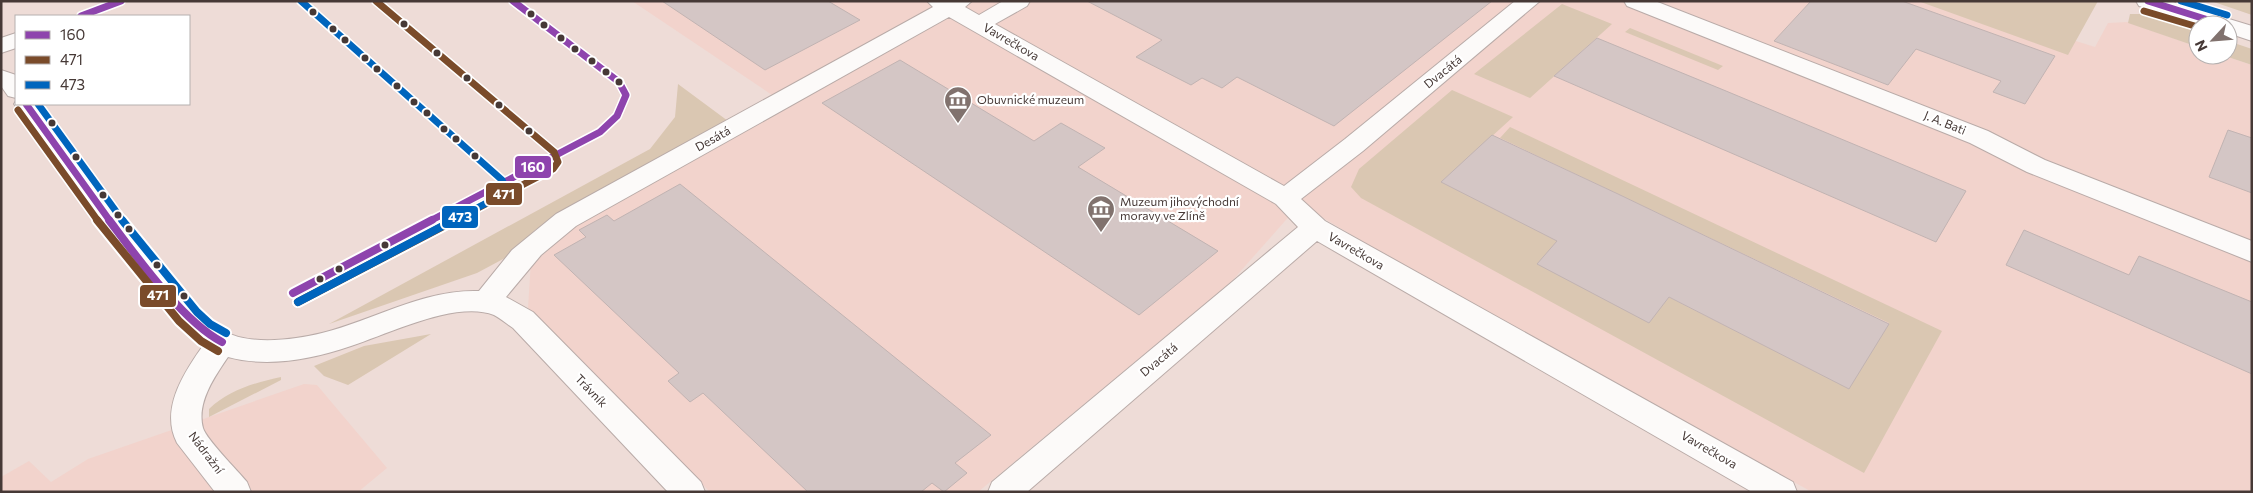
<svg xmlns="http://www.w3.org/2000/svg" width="2253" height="493" font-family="Commissioner,sans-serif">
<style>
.built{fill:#f2d3cc}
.green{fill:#dac7b2}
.building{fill:#d4c6c5;stroke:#c1b3b2}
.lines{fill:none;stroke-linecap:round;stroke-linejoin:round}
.minor-casing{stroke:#b9aba8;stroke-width:2}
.major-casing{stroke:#b9aba8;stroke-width:2}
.minor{fill:#fcfaf9;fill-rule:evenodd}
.major{fill:#fcfaf9;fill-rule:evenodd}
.bus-1-far1-casing{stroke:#fff;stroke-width:10}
.bus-1-casing{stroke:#fff;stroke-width:12}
.bus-2-far1-casing{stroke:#fff;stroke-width:10}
.bus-2-casing{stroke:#fff;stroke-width:12}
.bus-3-far1-casing{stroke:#fff;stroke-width:10}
.bus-3-casing{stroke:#fff;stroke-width:12}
.bus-1-far1{stroke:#8e44ad;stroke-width:7}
.bus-1{stroke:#8e44ad;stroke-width:8}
.bus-2-far1{stroke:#7a4b2a;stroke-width:7}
.bus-2{stroke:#7a4b2a;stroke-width:8}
.bus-3-far1{stroke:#0065bd;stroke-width:7}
.bus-3{stroke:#0065bd;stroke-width:8}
.bus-dot{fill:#463936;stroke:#fff;stroke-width:2}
.labels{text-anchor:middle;stroke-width:4.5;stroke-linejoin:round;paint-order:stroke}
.street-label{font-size:12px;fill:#463936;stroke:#fff}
.poi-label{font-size:12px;fill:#463936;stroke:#fff;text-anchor:start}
.line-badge{stroke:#fff;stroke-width:2}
.badge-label{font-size:14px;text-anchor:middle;font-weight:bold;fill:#fff}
</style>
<rect width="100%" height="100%" fill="#eedcd7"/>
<path class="built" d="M 632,1 L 1949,1 L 2095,47 L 2108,23 L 2127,22 L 2198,47 L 2198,55 L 2222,55 L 2252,65 L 2252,492 L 1812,492 L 1412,271 L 1300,204 L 1231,282 L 978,492 L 710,492 L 528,308 L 531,261 L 566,227 L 787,105 Z
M 304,384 L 317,385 L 387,468 L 358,492 L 1,492 L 1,477 L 29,461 L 51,482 L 88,459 Z"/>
<path class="green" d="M 1918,1 L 2098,1 L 2068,55 Z
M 2211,1 L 2252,1 L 2252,15 Z
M 1562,4 L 1612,24 L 1530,98 L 1474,74 Z
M 2130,14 L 2143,14 L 2198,32 L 2198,47 L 2128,23 Z
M 1630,28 L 1723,66 L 1718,70 L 1625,32 Z
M 2228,41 L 2252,49 L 2252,65 L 2222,55 L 2228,55 Z
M 678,84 L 728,121 L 565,210 L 535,230 L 505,258 L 477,273 L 329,324 L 650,149 L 675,117 Z
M 1452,90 L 1513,117 L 1442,182 L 1848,388 L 1889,323 L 1500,138 L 1510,127 L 1942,331 L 1864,473 L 1361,198 L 1351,187 L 1359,169 Z
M 431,334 L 348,385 L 324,376 L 314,366 L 364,346 Z
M 281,377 L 281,380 L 209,417 L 209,409 C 229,390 254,383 281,377 Z"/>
<path class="building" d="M 662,1 L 828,1 L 860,20 L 765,70 Z
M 1087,1 L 1492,1 L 1334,126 L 1237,77 L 1222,88 L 1202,78 L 1191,85 L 1136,57 L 1162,40 Z
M 1811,1 L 1902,1 L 2055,56 L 2025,104 L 1993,92 L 2001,81 L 1916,49 L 1888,85 L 1774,41 Z
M 1597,38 L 1726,91 L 1966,191 L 1936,242 L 1554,76 Z
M 900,60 L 1034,141 L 1061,123 L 1105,148 L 1078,167 L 1218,251 L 1139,315 L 822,103 Z
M 2228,130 L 2252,138 L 2252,193 L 2209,177 Z
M 1492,135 L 1618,194 L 1889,324 L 1849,389 L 1669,297 L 1649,323 L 1537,264 L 1557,241 L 1441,182 Z
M 680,184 L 991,435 L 955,463 L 967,473 L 944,492 L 932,483 L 921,492 L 808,492 L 703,393 L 690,402 L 668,381 L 679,373 L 554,255 L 586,237 L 579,230 L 607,215 L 614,221 Z
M 2024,230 L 2129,275 L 2139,256 L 2252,302 L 2252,374 L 2006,265 Z"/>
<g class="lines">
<g class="minor-casing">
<path id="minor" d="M 927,1 L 972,1 L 965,7 L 979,15 L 1003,1 L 1030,1 L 1027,6 L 995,24 L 1284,186 L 1345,139 L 1515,1 L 1540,1 L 1363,151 L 1301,199 L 1325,221 L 1793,482 L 1797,492 L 1752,492 L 1317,241 L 1027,492 L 988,492 L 992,482 L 1298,227 L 1276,204 L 949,17 L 576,226 L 541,255 L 506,297 L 533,312 L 701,482 L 705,492 L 668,492 L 513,328 C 507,324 500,318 494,315 C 456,300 388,334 351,346 C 313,359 268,368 228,357 C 215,376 196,403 203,428 C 206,439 238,471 247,482 L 251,492 L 215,492 L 177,443 C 160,410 183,374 202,347 L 183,330 L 120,253 L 14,104 L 16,101 L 16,104 L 38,104 C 83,165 127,227 177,284 C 191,299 204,320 222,330 C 248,346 293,340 322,333 C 374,320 424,289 479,291 L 512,250 L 556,214 L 933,7 Z
M 1624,1 L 1655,1 L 1988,131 L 2045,160 L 2252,241 L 2252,262 L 2027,172 L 1970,143 L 1627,6 Z
M 16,33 L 16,48 L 1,53 L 1,38 Z
M 1,70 L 16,75 L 16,98 L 8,96 L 1,86 Z"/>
</g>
<g class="major-casing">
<path id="major" d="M 2136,1 L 2170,1 L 2252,26 L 2252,41 L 2228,33 L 2228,25 L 2201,25 L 2139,6 Z"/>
</g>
<use href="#minor" class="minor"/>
<use href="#major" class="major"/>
<g class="bus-1-far1-casing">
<path id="bus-1-far1" d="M 2148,1 L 2224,25
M 81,16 L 121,1
M 26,104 L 110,221
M 430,221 L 600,132 L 617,116 L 626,95 L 619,82 L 513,1"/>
</g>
<g class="bus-1-casing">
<path id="bus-1" d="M 109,220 C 136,256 183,322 222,342
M 293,293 L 432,220"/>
</g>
<g class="bus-2-far1-casing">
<path id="bus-2-far1" d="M 376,1 L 554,152 L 558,162 L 553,169 L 453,221
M 2144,11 L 2198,27
M 18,110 L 98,221"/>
</g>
<g class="bus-2-casing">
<path id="bus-2" d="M 97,220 L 179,321 L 201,341 L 218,351
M 298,302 L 455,220"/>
</g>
<g class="bus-3-far1-casing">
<path id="bus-3-far1" d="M 301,1 L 502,180 L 505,187 L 500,196 L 452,221
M 2181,1 L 2227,15
M 38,104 L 123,221"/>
</g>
<g class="bus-3-casing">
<path id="bus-3" d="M 122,220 L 197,312 L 210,324 L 226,333
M 298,302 L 454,220"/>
</g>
<use href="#bus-1-far1" class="bus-1-far1"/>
<use href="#bus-1" class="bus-1"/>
<use href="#bus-2-far1" class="bus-2-far1"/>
<use href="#bus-2" class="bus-2"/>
<use href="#bus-3-far1" class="bus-3-far1"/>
<use href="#bus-3" class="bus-3"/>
</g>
<defs>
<g id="museum-pin" transform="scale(1.4375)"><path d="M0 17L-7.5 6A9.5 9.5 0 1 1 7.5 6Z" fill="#81726e" stroke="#fff"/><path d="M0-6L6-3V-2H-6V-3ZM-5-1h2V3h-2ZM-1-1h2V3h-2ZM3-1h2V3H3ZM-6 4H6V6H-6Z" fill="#fff"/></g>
</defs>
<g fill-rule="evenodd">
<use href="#museum-pin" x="958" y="100"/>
<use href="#museum-pin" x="1101" y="209"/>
</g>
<g class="bus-dot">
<circle cx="313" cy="12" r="4.5"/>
<circle cx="531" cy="14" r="4.5"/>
<circle cx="404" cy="24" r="4.5"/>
<circle cx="544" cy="25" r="4.5"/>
<circle cx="333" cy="29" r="4.5"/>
<circle cx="561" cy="38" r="4.5"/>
<circle cx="345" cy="40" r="4.5"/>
<circle cx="575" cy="49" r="4.5"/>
<circle cx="437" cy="53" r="4.5"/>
<circle cx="365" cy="58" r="4.5"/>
<circle cx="592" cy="61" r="4.5"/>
<circle cx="377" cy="69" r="4.5"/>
<circle cx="606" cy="72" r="4.5"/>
<circle cx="467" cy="78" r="4.5"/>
<circle cx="619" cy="82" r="4.5"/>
<circle cx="397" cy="86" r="4.5"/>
<circle cx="414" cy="102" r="4.5"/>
<circle cx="499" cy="105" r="4.5"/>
<circle cx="427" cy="113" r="4.5"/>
<circle cx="52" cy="123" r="4.5"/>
<circle cx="444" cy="129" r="4.5"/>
<circle cx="529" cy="131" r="4.5"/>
<circle cx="456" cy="139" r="4.5"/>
<circle cx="475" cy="156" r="4.5"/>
<circle cx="76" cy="157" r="4.5"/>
<circle cx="103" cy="195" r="4.5"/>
<circle cx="118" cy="215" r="4.5"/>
<circle cx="129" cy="229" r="4.5"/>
<circle cx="385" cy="245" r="4.5"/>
<circle cx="157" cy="265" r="4.5"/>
<circle cx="339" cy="269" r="4.5"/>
<circle cx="320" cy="279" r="4.5"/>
<circle cx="184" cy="296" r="4.5"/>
</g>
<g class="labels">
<g class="street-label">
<text transform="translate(1011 42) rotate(30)" y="4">Vavrečkova</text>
<text transform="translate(1443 72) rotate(-39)" y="4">Dvacátá</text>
<text transform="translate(1945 123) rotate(22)" y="4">J. A. Bati</text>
<text transform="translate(713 139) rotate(-29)" y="4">Desátá</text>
<text transform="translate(1356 251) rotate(30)" y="4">Vavrečkova</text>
<text transform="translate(1159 360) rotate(-40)" y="4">Dvacátá</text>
<text transform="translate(591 391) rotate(46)" y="4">Trávník</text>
<text transform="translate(1709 450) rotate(30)" y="4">Vavrečkova</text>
<text transform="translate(206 453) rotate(53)" y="4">Nádražní</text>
</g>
<g class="poi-label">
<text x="977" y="104">Obuvnické muzeum</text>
<text x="1120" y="206">Muzeum jihovýchodní<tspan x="1120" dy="14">moravy ve Zlíně</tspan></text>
</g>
</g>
<g class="line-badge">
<rect x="514" y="155" width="38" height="24" rx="5" fill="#8e44ad"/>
<rect x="485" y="182" width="38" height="24" rx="5" fill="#7a4b2a"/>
<rect x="441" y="205" width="38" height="24" rx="5" fill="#0065bd"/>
<rect x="139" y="284" width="38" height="24" rx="5" fill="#7a4b2a"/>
</g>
<g class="badge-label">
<text x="533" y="172">160</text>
<text x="504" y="199">471</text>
<text x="460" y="222">473</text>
<text x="158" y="300">471</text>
</g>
<rect width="2253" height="493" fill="none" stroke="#463936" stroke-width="5"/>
<rect x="15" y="15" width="175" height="90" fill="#ffffff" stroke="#b5b0af"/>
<rect x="25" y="31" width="25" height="8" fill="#8e44ad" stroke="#b5b0af"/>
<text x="60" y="40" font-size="15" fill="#463936">160</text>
<rect x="25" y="56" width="25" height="8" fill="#7a4b2a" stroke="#b5b0af"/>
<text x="60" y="65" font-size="15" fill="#463936">471</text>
<rect x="25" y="81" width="25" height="8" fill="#0065bd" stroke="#b5b0af"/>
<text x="60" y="90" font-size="15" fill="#463936">473</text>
<g transform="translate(2213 40) rotate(244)"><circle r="24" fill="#ffffff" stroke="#b5b0af"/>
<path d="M0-4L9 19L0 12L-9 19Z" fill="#81726e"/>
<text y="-8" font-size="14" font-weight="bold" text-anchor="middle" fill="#463936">N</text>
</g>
</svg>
